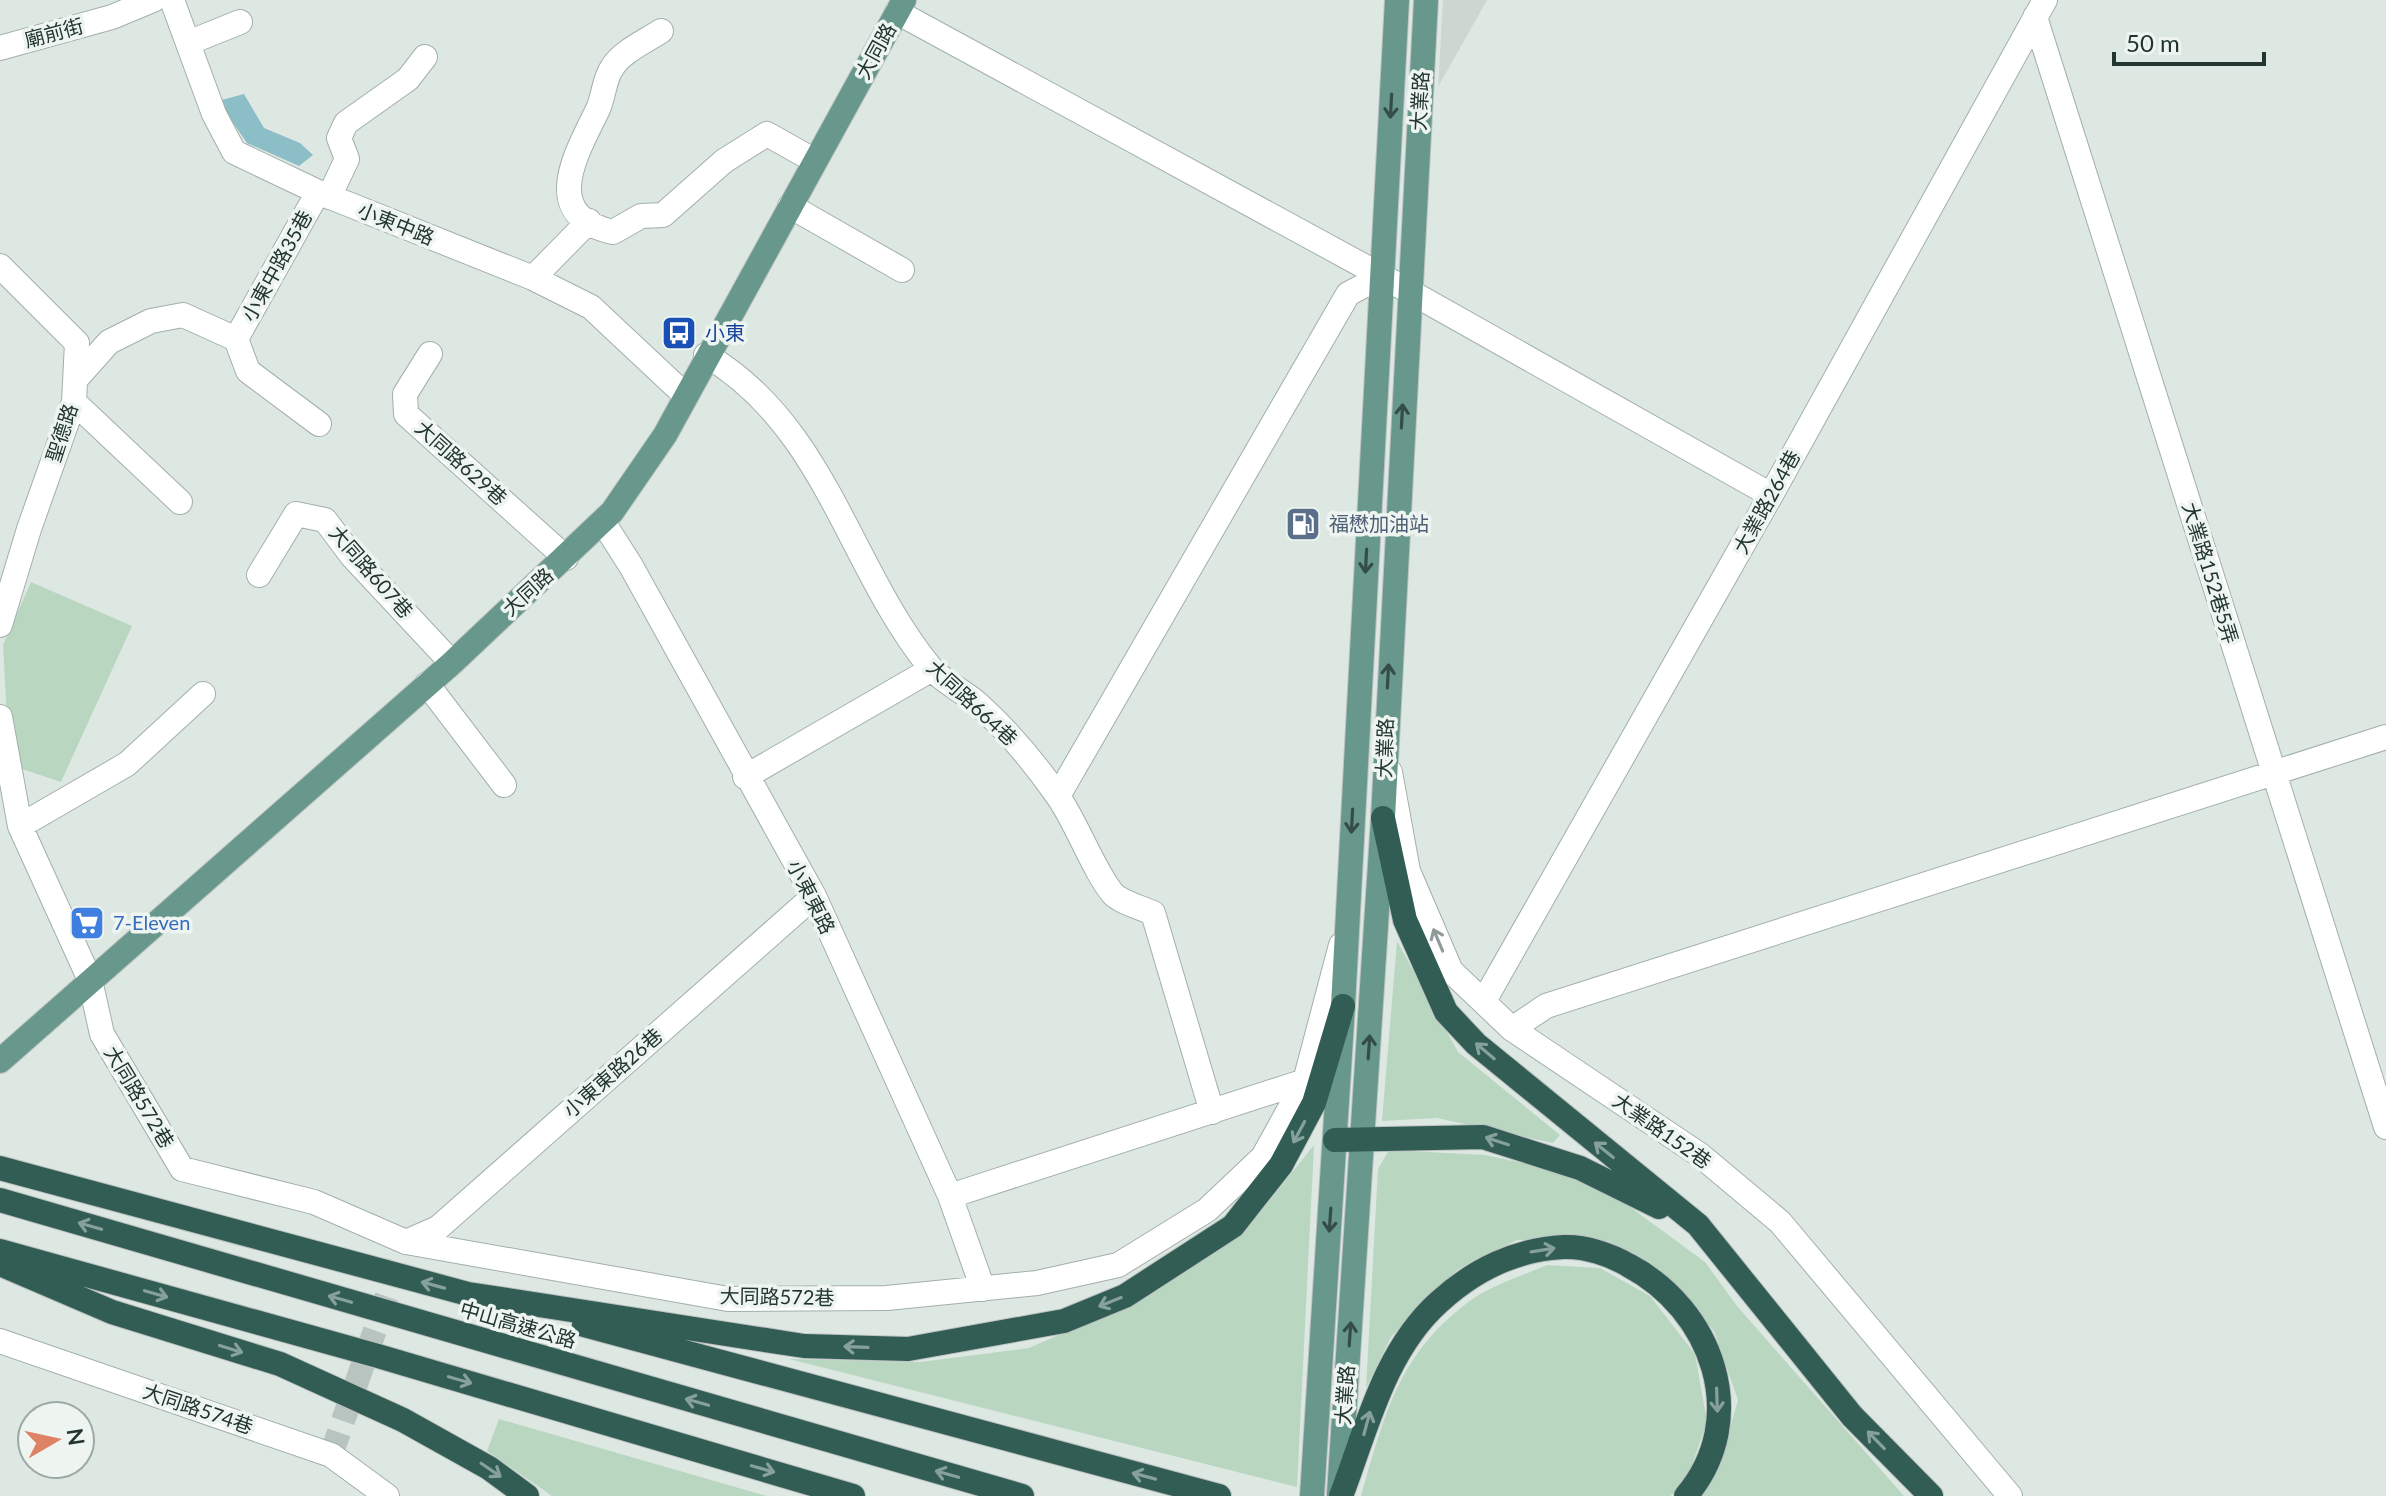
<svg xmlns="http://www.w3.org/2000/svg" width="2386" height="1496" font-family="Lato,'Noto Sans TC',sans-serif">
<style>
.built{fill:#cdd7d2}
.green{fill:#b9d6c1}
.water{fill:#8cbec7}
.lines{fill:none;stroke-linecap:round;stroke-linejoin:round}
.minor-tunnel{stroke:#b8c4bf;stroke-width:24;stroke-dasharray:24 12;stroke-linecap:butt}
.minor-casing{stroke:#a2afaa;stroke-width:26}
.major-casing{stroke:#bdc2c1;stroke-width:26}
.highway-casing{stroke:#bdc2c1;stroke-width:26}
.minor{stroke:#fff;stroke-width:24}
.major{stroke:#68988b;stroke-width:24}
.highway{stroke:#315d54;stroke-width:24}
.oneway{stroke:#344e47}
.oneway2{stroke:#909a98}
.oneway3{stroke:#86a19b}
.labels{text-anchor:middle;stroke-width:7;stroke-linejoin:round;paint-order:stroke}
.street-label{font-size:20px;fill:#223530;stroke:#eef5f1}
.transit-label{font-size:20px;fill:#164399;stroke:#eef5f1;text-anchor:start}
.service-label{font-size:20px;fill:#4e5e75;stroke:#eef5f1;text-anchor:start}
.shop-label{font-size:20px;fill:#366cbe;stroke:#eef5f1;text-anchor:start}
</style>
<rect width="100%" height="100%" fill="#dee8e3"/>
<path class="built" d="M 1443,0 L 1487,0 L 1438,87 Z"/>
<path class="green" d="M 31,582 L 132,626 L 61,782 L 16,767 L 7,717 L 3,645 Z
M 1397,941 L 1458,1052 L 1560,1135 L 1553,1143 L 1437,1118 L 1382,1121 Z
M 1314,1145 L 1297,1487 L 789,1359 L 920,1362 L 1029,1348 L 1143,1298 L 1242,1235 Z
M 1389,1150 L 1485,1155 L 1546,1168 L 1615,1196 L 1705,1262 L 1737,1306 L 1904,1496 L 1702,1496 L 1720,1465 L 1738,1400 L 1714,1331 L 1661,1273 L 1608,1241 L 1517,1240 L 1457,1270 L 1391,1337 L 1366,1388 L 1378,1169 Z
M 1547,1265 L 1600,1268 L 1650,1296 L 1695,1354 L 1707,1421 L 1685,1486 L 1670,1496 L 1361,1496 C 1385,1413 1399,1351 1474,1298 C 1495,1284 1524,1275 1547,1265 Z
M 499,1419 L 767,1496 L 552,1496 L 487,1451 Z"/>
<path class="water" d="M 244,94 L 264,128 L 300,143 L 313,155 L 299,166 L 247,143 L 218,101 Z"/>
<g class="lines">
<path class="minor-tunnel" d="M 331,1455 L 406,1242"/>
<g class="minor-casing">
<path id="minor" d="M 172,0 L 214,114 L 234,152 L 318,192 L 533,278 L 591,307 L 686,396
M 897,12 L 1382,276 L 1771,495
M 2035,17 L 2386,1127
M 661,31 C 646,41 621,52 612,68 C 604,79 604,96 598,109 C 577,153 538,215 613,232 L 641,216 L 663,215 L 724,161 L 767,134 L 815,161
M 188,43 L 240,22
M 0,48 L 112,17 L 153,0
M 329,197 L 347,159 L 339,138 L 346,123 L 408,79 L 425,57
M 790,206 L 902,270
M 0,266 L 77,343 L 74,402 L 29,529 L 0,625
M 533,278 L 589,221
M 236,339 L 318,192
M 236,339 L 248,371 L 319,424
M 430,354 L 405,394 L 406,414 L 566,558
M 706,355 C 826,426 849,568 930,667 C 943,682 963,691 978,704 C 1008,731 1034,762 1057,795 C 1076,821 1095,874 1114,895 C 1123,903 1142,908 1153,913 L 1212,1112
M 75,380 L 109,342 L 151,321 L 183,315 L 236,339
M 74,402 L 180,502
M 603,522 L 631,566 L 814,896 L 950,1196 L 983,1289
M 259,575 L 296,514 L 325,520 L 352,556 L 452,663
M 427,684 L 504,785
M 0,717 L 20,826 L 90,980 L 102,1034 L 182,1169 L 314,1202 L 406,1242 L 728,1299 L 887,1298 L 1037,1283 L 1118,1265 L 1207,1210 L 1263,1157 L 1305,1081 L 1341,945
M 1390,772 L 1408,871 L 1451,971 L 1512,1029 L 1700,1155 L 1780,1222 L 2010,1496
M 745,777 L 932,669
M 1058,796 L 1348,294 L 1382,276
M 20,826 L 127,764 L 203,694
M 1484,1001 L 1771,495 L 2045,0
M 1512,1029 L 1546,1006 L 2386,737
M 950,1196 L 1305,1081
M 406,1242 L 438,1228 L 814,896
M 0,1341 L 331,1455 L 387,1496"/>
</g>
<g class="major-casing">
<path id="major" d="M 0,1061 L 452,663 L 612,512 L 665,435 L 904,0
M 1339,1494 L 1383,818 L 1426,0
M 1312,1496 L 1343,1006 L 1397,0"/>
</g>
<g class="highway-casing">
<path id="highway" d="M 1383,818 L 1405,920 L 1446,1012 L 1476,1044 L 1698,1225 L 1852,1416 L 1931,1496
M 1335,1140 L 1483,1137 L 1580,1168 L 1659,1207
M 0,1168 L 468,1294 L 804,1346 L 908,1349 L 1064,1321 L 1125,1296 L 1233,1226 L 1281,1165 L 1314,1103 L 1343,1006
M 0,1200 L 1022,1496
M 0,1251 L 378,1356 L 853,1496
M 0,1264 L 112,1312 L 280,1364 L 403,1420 L 489,1468 L 527,1496
M 584,1325 L 1219,1496
M 1341,1496 C 1366,1431 1384,1351 1439,1302 C 1474,1270 1517,1249 1564,1247 C 1585,1246 1611,1255 1628,1265 C 1712,1309 1752,1418 1686,1496"/>
</g>
<use href="#minor" class="minor"/>
<use href="#major" class="major"/>
<use href="#highway" class="highway"/>
</g>
<defs><path id="oneway-shaft" d="M-6 0H5M1.5-3L5.5 0L1.5 3" fill="none" stroke-width="1.6" stroke-linecap="round" stroke-linejoin="round" transform="scale(2)"/></defs>
<g class="oneway">
<use href="#oneway-shaft" transform="translate(1391 106) rotate(93)"/>
<use href="#oneway-shaft" transform="translate(1402 416) rotate(-87)"/>
<use href="#oneway-shaft" transform="translate(1366 561) rotate(93)"/>
<use href="#oneway-shaft" transform="translate(1388 676) rotate(-87)"/>
<use href="#oneway-shaft" transform="translate(1352 821) rotate(93)"/>
<use href="#oneway-shaft" transform="translate(1369 1047) rotate(-86)"/>
<use href="#oneway-shaft" transform="translate(1330 1220) rotate(94)"/>
<use href="#oneway-shaft" transform="translate(1350 1334) rotate(-86)"/>
</g>
<use class="oneway2" href="#oneway-shaft" transform="translate(1438 940) rotate(-113)"/>
<g class="oneway3">
<use href="#oneway-shaft" transform="translate(1485 1051) rotate(-140)"/>
<use href="#oneway-shaft" transform="translate(1299 1132) rotate(118)"/>
<use href="#oneway-shaft" transform="translate(1497 1141) rotate(-162)"/>
<use href="#oneway-shaft" transform="translate(1604 1150) rotate(-141)"/>
<use href="#oneway-shaft" transform="translate(90 1226) rotate(-164)"/>
<use href="#oneway-shaft" transform="translate(1543 1250) rotate(-9)"/>
<use href="#oneway-shaft" transform="translate(433 1285) rotate(-165)"/>
<use href="#oneway-shaft" transform="translate(156 1294) rotate(16)"/>
<use href="#oneway-shaft" transform="translate(340 1299) rotate(-164)"/>
<use href="#oneway-shaft" transform="translate(1110 1302) rotate(158)"/>
<use href="#oneway-shaft" transform="translate(856 1347) rotate(-178)"/>
<use href="#oneway-shaft" transform="translate(231 1349) rotate(17)"/>
<use href="#oneway-shaft" transform="translate(460 1380) rotate(16)"/>
<use href="#oneway-shaft" transform="translate(1717 1400) rotate(88)"/>
<use href="#oneway-shaft" transform="translate(697 1402) rotate(-164)"/>
<use href="#oneway-shaft" transform="translate(1367 1423) rotate(-75)"/>
<use href="#oneway-shaft" transform="translate(1876 1440) rotate(-134)"/>
<use href="#oneway-shaft" transform="translate(763 1469) rotate(16)"/>
<use href="#oneway-shaft" transform="translate(491 1470) rotate(34)"/>
<use href="#oneway-shaft" transform="translate(947 1474) rotate(-164)"/>
<use href="#oneway-shaft" transform="translate(1144 1476) rotate(-165)"/>
</g>
<defs>
<g id="bus-square" transform="scale(1.8)"><rect x="-9" y="-9" width="18" height="18" rx="4" fill="#1a4fb4" stroke="#eef5f1"/><path d="M-5-6H5V4H4V6H2V4H-2V6H-4V4H-5ZM-3.5-4V0h7V-4ZM-3.5 1.2v1.5H-2V1.2ZM2 1.2v1.5H3.5V1.2Z" fill="#fff"/></g>
<g id="fuel-square" transform="scale(1.8)"><rect x="-9" y="-9" width="18" height="18" rx="4" fill="#5c6f8a" stroke="#eef5f1"/><path d="M-5.5-6h7V0h2V4h1.3V-2.5L3-4.5l.8-.8L6-3V5H2.5V1h-1V6h-7ZM-4.2-4.7v3.2H.2V-4.7Z" fill="#fff"/></g>
<g id="supermarket-square" transform="scale(1.8)"><rect x="-9" y="-9" width="18" height="18" rx="4" fill="#3f7fe0" stroke="#eef5f1"/><path d="M-6-5.5h2.5l.6 2H6L4.5 2H-2.5L-4.4-4H-6ZM-1.5 3.2a1.3 1.3 0 1 0 .1 0ZM3 3.2a1.3 1.3 0 1 0 .1 0Z" fill="#fff"/></g>
</defs>
<g fill-rule="evenodd">
<use href="#bus-square" x="679" y="333"/>
<use href="#fuel-square" x="1303" y="524"/>
<use href="#supermarket-square" x="87" y="923"/>
</g>
<g class="labels">
<g class="street-label">
<text transform="translate(54 33) rotate(-15)" y="7">廟前街</text>
<text transform="translate(876 51) rotate(-61)" y="7">大同路</text>
<text transform="translate(1420 101) rotate(-87)" y="7">大業路</text>
<text transform="translate(396 224) rotate(22)" y="7">小東中路</text>
<text transform="translate(277 266) rotate(-61)" y="7">小東中路35巷</text>
<text transform="translate(62 433) rotate(-72)" y="7">聖德路</text>
<text transform="translate(461 463) rotate(42)" y="7">大同路629巷</text>
<text transform="translate(1767 502) rotate(-61)" y="7">大業路264巷</text>
<text transform="translate(371 572) rotate(49)" y="7">大同路607巷</text>
<text transform="translate(2210 573) rotate(73)" y="7">大業路152巷5弄</text>
<text transform="translate(528 592) rotate(-42)" y="7">大同路</text>
<text transform="translate(972 703) rotate(43)" y="7">大同路664巷</text>
<text transform="translate(1385 748) rotate(-88)" y="7">大業路</text>
<text transform="translate(811 897) rotate(63)" y="7">小東東路</text>
<text transform="translate(613 1073) rotate(-41)" y="7">小東東路26巷</text>
<text transform="translate(139 1097) rotate(59)" y="7">大同路572巷</text>
<text transform="translate(1662 1131) rotate(35)" y="7">大業路152巷</text>
<text transform="translate(777 1297) rotate(1)" y="7">大同路572巷</text>
<text transform="translate(518 1325) rotate(16)" y="7">中山高速公路</text>
<text transform="translate(1345 1395) rotate(-86)" y="7">大業路</text>
<text transform="translate(198 1409) rotate(19)" y="7">大同路574巷</text>
</g>
<g class="transit-label">
<text x="705" y="340">小東</text>
</g>
<g class="service-label">
<text x="1329" y="531">福懋加油站</text>
</g>
<g class="shop-label">
<text x="113" y="930">7-Eleven</text>
</g>
</g>
<g transform="translate(56 1440) rotate(81)"><circle r="38" fill="#eef5f1" stroke="#9ca8a4" stroke-width="2"/>
<path d="M0-6L14 30L0 20L-14 30Z" fill="#df8164"/>
<text y="-12" font-size="22" font-weight="bold" text-anchor="middle" fill="#223530">N</text>
</g>
<path d="M2114 52v12h150v-12" fill="none" stroke="#223530" stroke-width="4"/>
<text x="2126" y="52" font-size="24" fill="#223530" stroke="#eef5f1" stroke-width="6" paint-order="stroke">50 m</text>
</svg>
